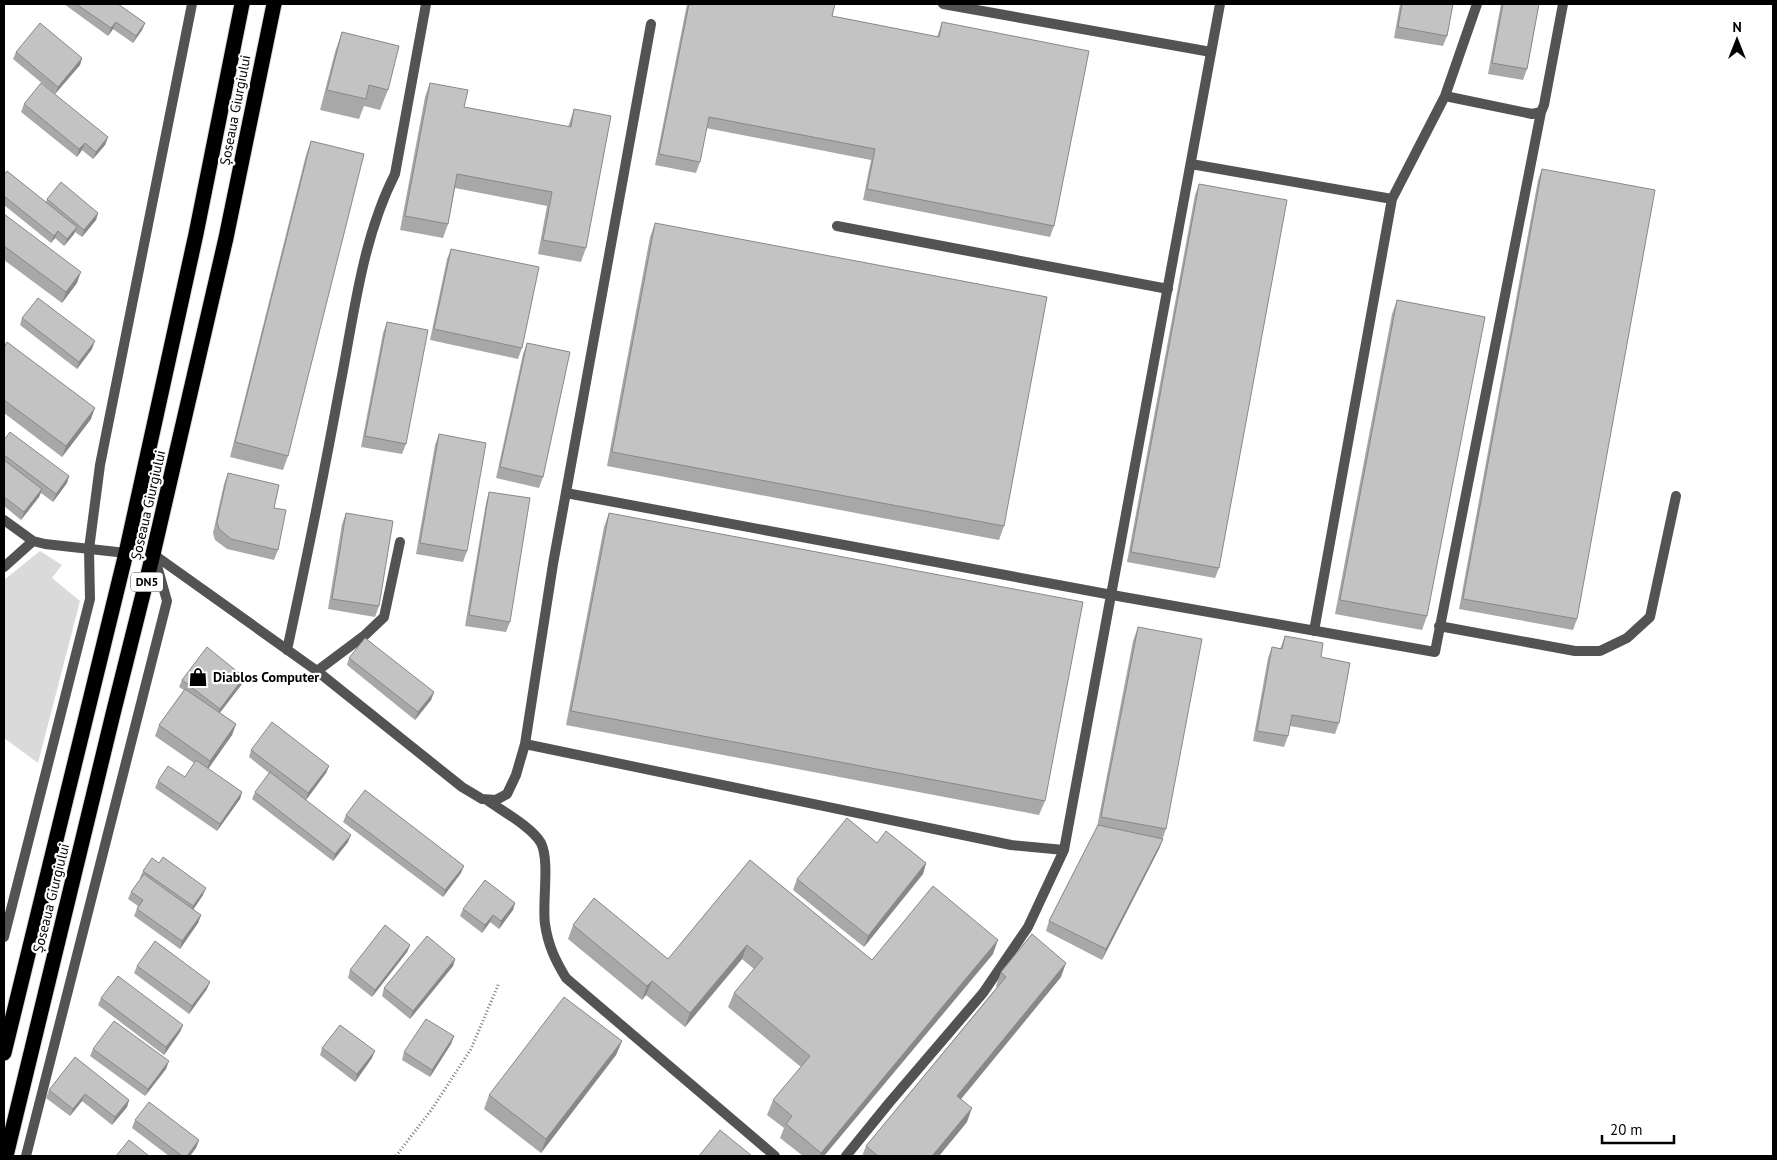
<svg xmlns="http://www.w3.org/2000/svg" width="1777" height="1160" font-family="'PT Sans',sans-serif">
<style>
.green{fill:#dadada}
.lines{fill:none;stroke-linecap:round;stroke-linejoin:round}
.highway-casing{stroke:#dbdbdb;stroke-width:17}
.path{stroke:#757575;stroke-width:3;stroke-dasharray:1 2.5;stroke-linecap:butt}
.lane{stroke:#535353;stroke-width:10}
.street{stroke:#535353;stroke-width:10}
.highway{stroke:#000;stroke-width:15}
.wall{fill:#a8a8a8}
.shaded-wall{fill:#888}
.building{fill:#c3c3c3;stroke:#888}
.labels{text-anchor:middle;stroke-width:4.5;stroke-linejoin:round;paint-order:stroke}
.shield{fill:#fff;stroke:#4c4c4c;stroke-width:1}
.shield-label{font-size:12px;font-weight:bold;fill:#000}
.street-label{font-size:14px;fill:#000;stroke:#fff}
.poi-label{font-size:14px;font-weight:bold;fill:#000;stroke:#fff;text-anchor:start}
</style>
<rect width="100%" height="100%" fill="#fff"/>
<path class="green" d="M 40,551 L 62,565 L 52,578 L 80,601 L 38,763 L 4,738 L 4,580 Z"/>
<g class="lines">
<g class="highway-casing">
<path id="highway" d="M 4,1053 L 126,553 L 196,234 L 242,4
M 6,1156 L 113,714 L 153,554 L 226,238 L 274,4"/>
</g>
<path class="path" d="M 396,1156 L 432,1109 L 471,1049 L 499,983"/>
<path class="lane" d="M 943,4 L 1211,52
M 1445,96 L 1532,114 L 1541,112 L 1544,105 L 1563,4
M 1191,164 L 1392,199
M 837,226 L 1168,289
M 566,493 L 1112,595 L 1435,652 L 1541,112
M 153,554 L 317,671 L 462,787 L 482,799 L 496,800 L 507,794 L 516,775 L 525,744 L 553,564 L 651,24
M 1439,626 L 1575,651 L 1600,651 L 1627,638 L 1650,617 L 1676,496
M 1314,631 L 1392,199 L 1445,96 L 1477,4
M 287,650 C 306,562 324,474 340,386 C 354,315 362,239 395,174 L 426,4
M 317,671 L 365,635 L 384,617 L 400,542
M 525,744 L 1011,845 L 1064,850
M 487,800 C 502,811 532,827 541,843 C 550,861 542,903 545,924 C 548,945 555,960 566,978 L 775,1156
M 4,937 L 90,599 L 89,549 L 100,465 L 192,4
M 26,1156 L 167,601 L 154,555
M 846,1156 L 889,1103 L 983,993 L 1028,927 L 1064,850 L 1220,4"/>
<path class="street" d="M 4,520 L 33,541 L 45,544 L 126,553
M 4,567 L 33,541"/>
<use href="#highway" class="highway"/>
</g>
<path class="wall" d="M 64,4 L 118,4 L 145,23 L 142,30 L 133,43 L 113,29 L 108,36 Z
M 687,4 L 835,4 L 832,16 L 937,37 L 942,22 L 1054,226 L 1050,237 L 863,200 L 871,160 L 706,128 L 700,162 L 696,173 L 655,165 Z
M 1400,4 L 1453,4 L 1447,36 L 1443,46 L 1394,38 Z
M 1501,4 L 1539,4 L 1527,69 L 1523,80 L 1488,74 Z
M 342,32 L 388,90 L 380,110 L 364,106 L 359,119 L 320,110 L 335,52 Z
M 16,52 L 82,58 L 80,65 L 55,94 L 13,59 Z
M 430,83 L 464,107 L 568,127 L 574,109 L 586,248 L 581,262 L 538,254 L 547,206 L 455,188 L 448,224 L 443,238 L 400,230 L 425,97 Z
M 24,104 L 108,137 L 105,145 L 93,159 L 82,150 L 77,157 L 21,112 Z
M 311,141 L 288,456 L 283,470 L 230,457 L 306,155 Z
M 1542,169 L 1577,619 L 1573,630 L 1459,609 L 1538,180 Z
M 4,175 L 46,202 L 47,199 L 98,213 L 96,220 L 82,237 L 75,232 L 74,234 L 64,246 L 55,238 L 51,243 L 4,205 Z
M 1199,184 L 1219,568 L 1215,578 L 1127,562 L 1195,195 Z
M 4,214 L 77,283 L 62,303 L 4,260 Z
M 655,223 L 1004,526 L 999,540 L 607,466 L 650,237 Z
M 451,249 L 522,348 L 518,359 L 430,340 L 447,259 Z
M 1397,300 L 1427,616 L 1422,630 L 1335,614 L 1392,314 Z
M 22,318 L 92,349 L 77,369 L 20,325 Z
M 387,322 L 406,444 L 402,454 L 361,447 L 383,333 Z
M 527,343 L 543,477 L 539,488 L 496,478 L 523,354 Z
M 4,347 L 91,419 L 62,457 L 4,413 Z
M 439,434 L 467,551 L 463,562 L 416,554 L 435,445 Z
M 4,440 L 69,476 L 67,483 L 53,502 L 41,493 L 39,497 L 21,520 L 4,506 Z
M 228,473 L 274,508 L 278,550 L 274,560 L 227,549 L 215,540 L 213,533 L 224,484 Z
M 489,492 L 510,622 L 506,632 L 465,626 L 486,503 Z
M 346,513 L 379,606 L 375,617 L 328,609 L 342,524 Z
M 609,513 L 1045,801 L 1039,815 L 566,725 L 604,527 Z
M 1138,627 L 1166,829 L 1159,849 L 1102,960 L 1046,931 L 1049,921 L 1097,827 L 1133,641 Z
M 1285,636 L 1321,657 L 1339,723 L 1335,734 L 1290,726 L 1288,736 L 1284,747 L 1253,741 L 1268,658 L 1272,647 L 1280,649 Z
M 349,658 L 434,692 L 431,700 L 415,720 L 347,665 Z
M 182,680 L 242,684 L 220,713 L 236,724 L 232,735 L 208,769 L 242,792 L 240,799 L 217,831 L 155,788 L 158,781 L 185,777 L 194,763 L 155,736 L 159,725 L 184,690 L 179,687 Z
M 251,750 L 329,766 L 326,773 L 306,800 L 348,842 L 333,861 L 252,799 L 255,792 L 269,773 L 249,757 Z
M 346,815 L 461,873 L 443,897 L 343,822 Z
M 877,843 L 926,863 L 923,874 L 864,947 L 793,890 L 797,879 Z
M 750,860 L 872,960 L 993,954 L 824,1156 L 803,1156 L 780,1138 L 784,1128 L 767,1115 L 773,1100 L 801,1067 L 728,1007 L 734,993 L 754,969 L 742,959 L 685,1027 L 646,995 L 642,1000 L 568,939 L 573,925 L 668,959 Z
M 143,871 L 203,895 L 193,910 L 201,915 L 198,923 L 180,949 L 134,916 L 138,906 L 128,899 L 131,892 L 141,878 L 140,878 Z
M 515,903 L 513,910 L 499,929 L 490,922 L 482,933 L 460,916 L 463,909 Z
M 410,945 L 407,952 L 372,997 L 348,978 L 350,970 Z
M 455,959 L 453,966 L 410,1019 L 382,996 L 384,988 Z
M 137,966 L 207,989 L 189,1014 L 134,973 Z
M 1001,972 L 1061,977 L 961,1099 L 967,1122 L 939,1156 L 862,1156 L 866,1146 L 997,987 L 996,986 Z
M 101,998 L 183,1025 L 180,1032 L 164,1055 L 98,1005 Z
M 454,1036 L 451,1044 L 430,1077 L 402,1060 L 404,1052 Z
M 622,1041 L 616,1055 L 541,1153 L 484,1109 L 489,1095 Z
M 322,1048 L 372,1058 L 355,1082 L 320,1055 Z
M 93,1049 L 166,1069 L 145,1096 L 90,1056 Z
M 75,1057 L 129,1100 L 127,1107 L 112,1125 L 82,1101 L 70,1116 L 46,1098 L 49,1090 Z
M 135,1120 L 199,1140 L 196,1148 L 190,1156 L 169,1156 L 132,1128 Z"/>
<path class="shaded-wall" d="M 116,22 L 113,29 L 108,36 L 111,28 Z
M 145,23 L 142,30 L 133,43 L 136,36 Z
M 82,58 L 80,65 L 55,94 L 58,87 Z
M 108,137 L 105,145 L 93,159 L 96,152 Z
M 85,143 L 82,150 L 77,157 L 79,149 Z
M 98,213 L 96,220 L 82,237 L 84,230 Z
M 77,227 L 74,234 L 64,246 L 67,239 Z
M 58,231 L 55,238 L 51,243 L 54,236 Z
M 81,272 L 77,283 L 62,303 L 66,292 Z
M 95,341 L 92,349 L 77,369 L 79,362 Z
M 95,408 L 91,419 L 62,457 L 66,446 Z
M 69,476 L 67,483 L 53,502 L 56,494 Z
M 42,489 L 39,497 L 21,520 L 24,512 Z
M 244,677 L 242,684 L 217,716 L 220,709 Z
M 434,692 L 431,700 L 415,720 L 418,712 Z
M 236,724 L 232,735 L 206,772 L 210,761 Z
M 329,766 L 326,773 L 306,800 L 308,793 Z
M 242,792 L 240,799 L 217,831 L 220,824 Z
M 351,835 L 348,842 L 333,861 L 335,854 Z
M 1163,839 L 1159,849 L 1102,960 L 1106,949 Z
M 926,863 L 923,874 L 864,947 L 868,936 Z
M 464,866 L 461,873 L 443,897 L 445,890 Z
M 206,888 L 203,895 L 190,914 L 193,906 Z
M 515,903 L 513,910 L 499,929 L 501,921 Z
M 201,915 L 198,923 L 180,949 L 182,941 Z
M 493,915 L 490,922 L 482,933 L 485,925 Z
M 998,940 L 993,954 L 824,1156 L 820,1156 L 821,1153 Z
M 410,945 L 407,952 L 372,997 L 375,990 Z
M 747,945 L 742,959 L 685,1027 L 690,1013 Z
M 455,959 L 453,966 L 410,1019 L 413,1011 Z
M 1066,963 L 1061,977 L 952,1110 L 957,1096 Z
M 652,981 L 646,995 L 642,1000 L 647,986 Z
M 210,982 L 207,989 L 189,1014 L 192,1006 Z
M 183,1025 L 180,1032 L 164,1055 L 166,1047 Z
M 454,1036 L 451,1044 L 430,1077 L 432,1070 Z
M 622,1041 L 616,1055 L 541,1153 L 546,1139 Z
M 375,1051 L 372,1058 L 355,1082 L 357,1074 Z
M 169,1061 L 166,1069 L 145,1096 L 148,1089 Z
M 85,1094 L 82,1101 L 70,1116 L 73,1109 Z
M 129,1100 L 127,1107 L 112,1125 L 115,1117 Z
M 972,1108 L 967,1122 L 939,1156 L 932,1156 Z
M 199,1140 L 196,1148 L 190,1156 L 187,1156 Z"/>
<path class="building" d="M 76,4 L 118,4 L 145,23 L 136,36 L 116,22 L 111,28 Z
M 689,4 L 835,4 L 832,16 L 939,37 L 942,22 L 1089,51 L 1054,226 L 867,189 L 875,149 L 709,117 L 700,162 L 659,154 Z
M 1402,4 L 1453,4 L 1447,36 L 1398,27 Z
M 1503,4 L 1539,4 L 1527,69 L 1492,63 Z
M 40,23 L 82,58 L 58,87 L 16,52 Z
M 342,32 L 399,46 L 388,90 L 369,85 L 366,99 L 327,90 Z
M 41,83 L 108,137 L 96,152 L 85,143 L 79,149 L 24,104 Z
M 430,83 L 468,90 L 464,107 L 571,127 L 574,109 L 611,116 L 586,248 L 543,240 L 552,192 L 457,174 L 448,224 L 405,216 Z
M 311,141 L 364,154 L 288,456 L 235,442 Z
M 1542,169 L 1655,190 L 1577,619 L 1463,599 Z
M 7,171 L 77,227 L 67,239 L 58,231 L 54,236 L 4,196 L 4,175 Z
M 61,182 L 98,213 L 84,230 L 47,199 Z
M 1199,184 L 1287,200 L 1219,568 L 1131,552 Z
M 4,214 L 81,272 L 66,292 L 4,246 Z
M 655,223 L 1047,297 L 1004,526 L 612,452 Z
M 451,249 L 539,267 L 522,348 L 434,329 Z
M 38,298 L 95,341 L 79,362 L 22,318 Z
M 1397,300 L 1485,317 L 1427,616 L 1340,600 Z
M 387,322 L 428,330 L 406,444 L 365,436 Z
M 7,342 L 95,408 L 66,446 L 4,400 L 4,347 Z
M 527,343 L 570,352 L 543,477 L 500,467 Z
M 10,432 L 69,476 L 56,494 L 4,455 L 4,440 Z
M 439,434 L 486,443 L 467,551 L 420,543 Z
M 4,460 L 42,489 L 24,512 L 4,497 Z
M 228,473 L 279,485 L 274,508 L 286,510 L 278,550 L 231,539 L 219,529 L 217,522 Z
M 489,492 L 530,498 L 510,622 L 469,615 Z
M 346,513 L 393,521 L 379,606 L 332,599 Z
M 609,513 L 1083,602 L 1045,801 L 571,711 Z
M 1138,627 L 1202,639 L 1166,829 L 1101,817 Z
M 1285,636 L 1323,643 L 1321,657 L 1350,663 L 1339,723 L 1292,715 L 1288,736 L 1257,731 L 1272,647 L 1282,649 Z
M 365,638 L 434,692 L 418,712 L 349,658 Z
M 207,647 L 244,677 L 220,709 L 182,680 Z
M 185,689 L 236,724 L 210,761 L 159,725 Z
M 272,722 L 329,766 L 308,793 L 251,750 Z
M 196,760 L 242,792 L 220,824 L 158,781 L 168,766 L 185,777 Z
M 270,772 L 351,835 L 335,854 L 255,792 Z
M 365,790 L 464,866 L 445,890 L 346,815 Z
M 847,818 L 877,843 L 886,831 L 926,863 L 868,936 L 797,879 Z
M 1098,825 L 1163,839 L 1106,949 L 1049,921 Z
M 163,857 L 206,888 L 193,906 L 143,871 L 152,858 L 159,863 Z
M 750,860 L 872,960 L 933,886 L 998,940 L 821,1153 L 786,1124 L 792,1116 L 773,1100 L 810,1056 L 734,993 L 763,958 L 747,945 L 690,1013 L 652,981 L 647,986 L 573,925 L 594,898 L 668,959 Z
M 144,874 L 201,915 L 182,941 L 137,909 L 143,900 L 131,892 Z
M 485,880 L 515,903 L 501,921 L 493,915 L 485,925 L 463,909 Z
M 385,925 L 410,945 L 375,990 L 350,970 Z
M 1032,934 L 1066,963 L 957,1096 L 972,1108 L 932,1156 L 878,1156 L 866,1146 L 1006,977 L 1001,972 Z
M 427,936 L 455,959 L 413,1011 L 384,988 Z
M 155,941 L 210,982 L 192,1006 L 137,966 Z
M 118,976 L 183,1025 L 166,1047 L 101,998 Z
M 564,997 L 622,1041 L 546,1139 L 489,1095 Z
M 426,1019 L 454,1036 L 432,1070 L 404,1052 Z
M 114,1021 L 169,1061 L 148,1089 L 93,1049 Z
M 340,1025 L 375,1051 L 357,1074 L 322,1048 Z
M 75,1057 L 129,1100 L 115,1117 L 85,1094 L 73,1109 L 49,1090 Z
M 149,1102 L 199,1140 L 187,1156 L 182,1156 L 135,1120 Z
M 720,1130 L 752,1156 L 699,1156 Z
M 129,1140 L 149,1156 L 116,1156 Z"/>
<defs>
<g id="shop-bare" transform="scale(1.5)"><path d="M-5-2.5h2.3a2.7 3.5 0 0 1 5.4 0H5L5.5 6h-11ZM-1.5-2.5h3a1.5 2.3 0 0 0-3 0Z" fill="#000" stroke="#fff" stroke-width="2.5" paint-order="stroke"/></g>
</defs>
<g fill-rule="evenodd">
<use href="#shop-bare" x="198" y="677"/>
</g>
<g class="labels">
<rect class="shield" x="131" y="572.5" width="32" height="19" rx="4"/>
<g class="shield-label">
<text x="147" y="586">DN5</text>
</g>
<g class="street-label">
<text transform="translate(235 110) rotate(-79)" y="5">Șoseaua Giurgiului</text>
<text transform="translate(148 505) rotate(-77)" y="5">Șoseaua Giurgiului</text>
<text transform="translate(51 898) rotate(-76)" y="5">Șoseaua Giurgiului</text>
</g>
<g class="poi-label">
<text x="213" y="682">Diablos Computer</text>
</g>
</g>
<rect width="1777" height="1160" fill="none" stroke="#000000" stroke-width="10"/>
<g transform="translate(1737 40)" stroke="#ffffff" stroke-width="4" paint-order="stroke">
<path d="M0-4L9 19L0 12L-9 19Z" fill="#000000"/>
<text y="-8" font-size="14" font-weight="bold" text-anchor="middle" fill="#000000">N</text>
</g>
<path d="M1602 1135v8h72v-8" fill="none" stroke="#000000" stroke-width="2.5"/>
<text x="1610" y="1135" font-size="15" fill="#000000" stroke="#ffffff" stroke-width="4" paint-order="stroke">20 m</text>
</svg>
